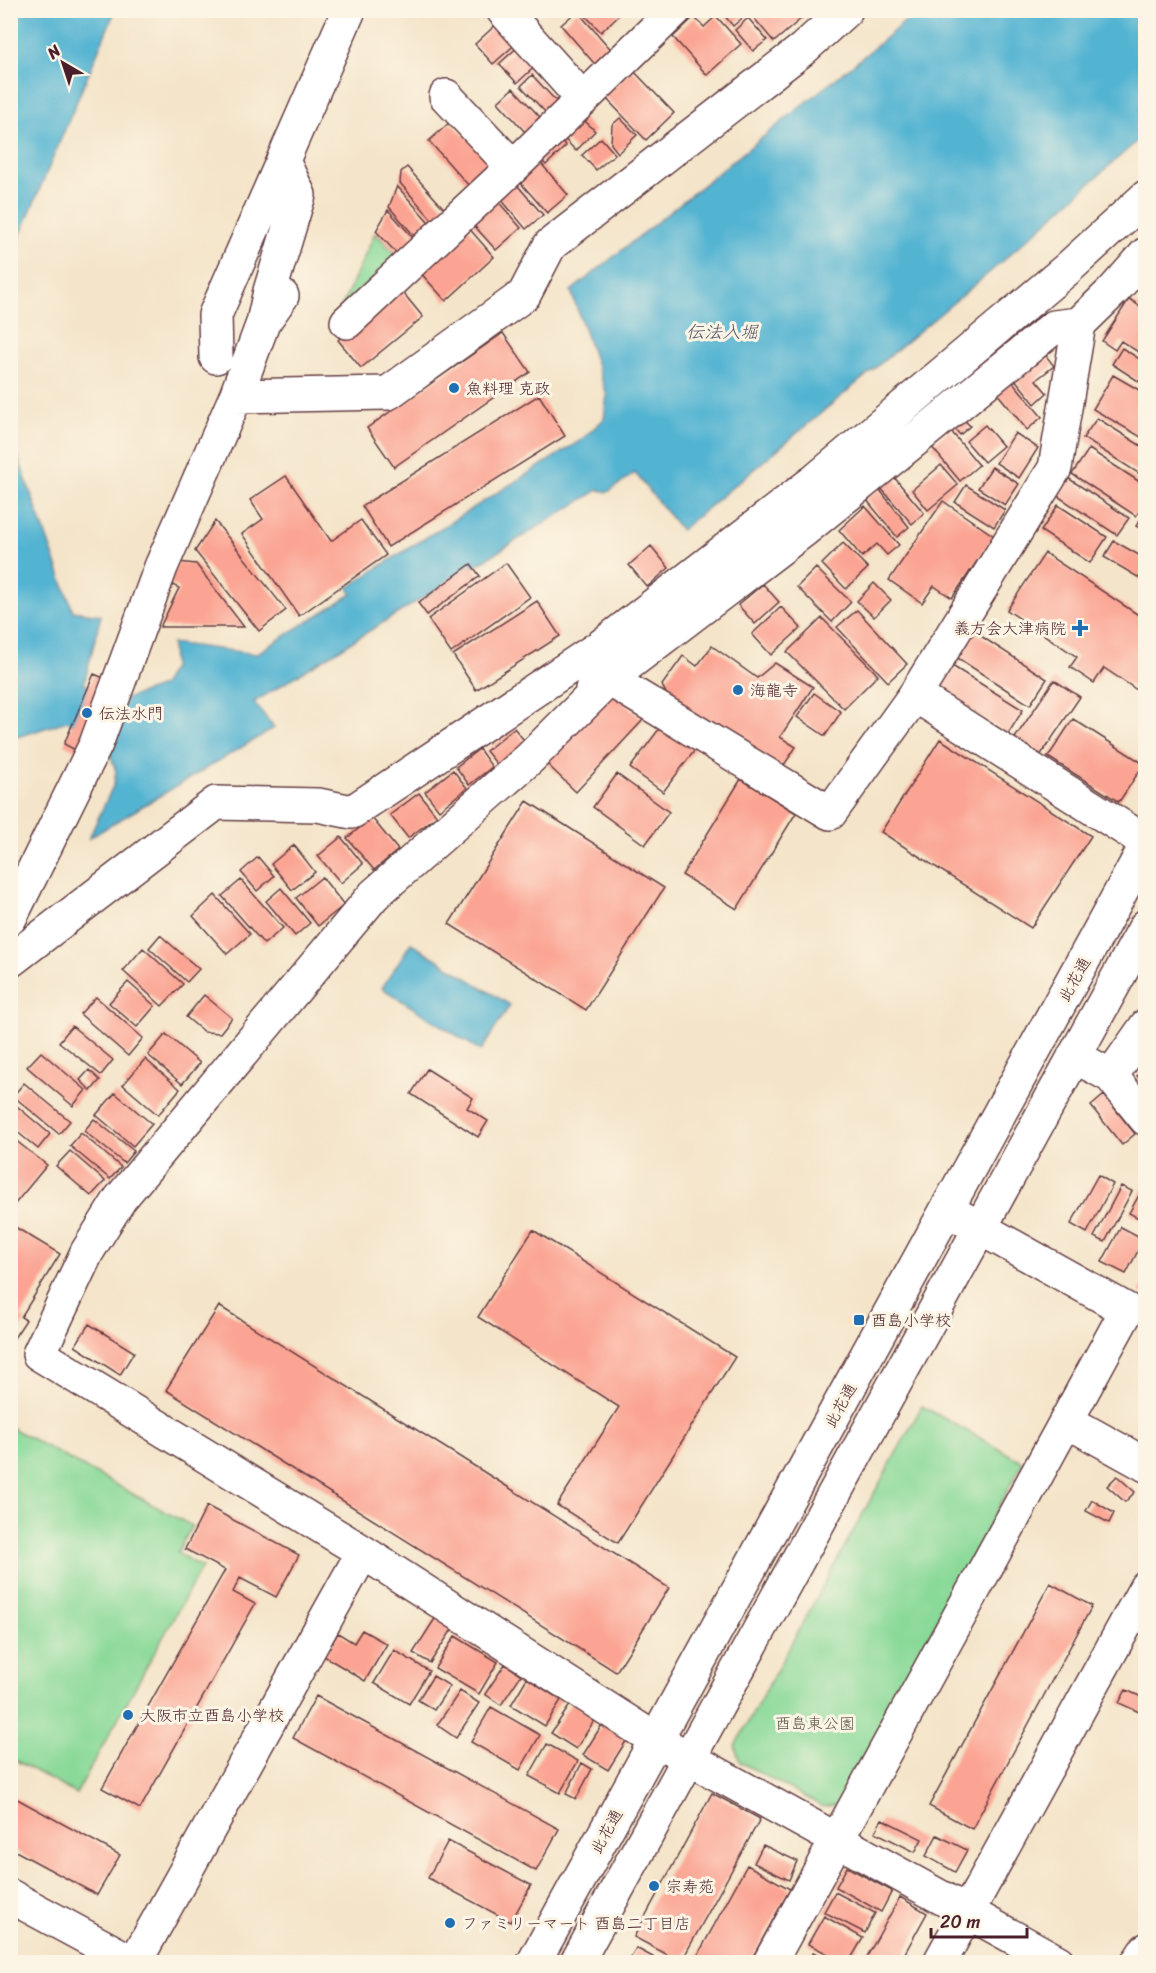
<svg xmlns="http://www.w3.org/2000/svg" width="1156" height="1973" font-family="Sriracha,'Klee One',sans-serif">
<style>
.green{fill:#89d998;stroke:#6a7c62;stroke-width:1.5}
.water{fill:#53b4d2;stroke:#4e6a7e;stroke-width:1.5}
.building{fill:#fba493}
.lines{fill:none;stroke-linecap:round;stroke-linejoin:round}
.minor-casing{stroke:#643d43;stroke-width:36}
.minor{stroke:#fff;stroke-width:33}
.poi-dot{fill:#1f6fb2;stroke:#fcf5e5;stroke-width:2}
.labels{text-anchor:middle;stroke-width:6;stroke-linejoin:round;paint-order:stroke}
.poi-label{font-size:16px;fill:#4a1f2b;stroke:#fcf5e5;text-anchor:start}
.street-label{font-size:16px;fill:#4a1f2b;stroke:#fcf5e5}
.park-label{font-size:16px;fill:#5d574c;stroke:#fcf5e5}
.water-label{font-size:18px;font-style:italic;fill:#4d5365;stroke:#fcf5e5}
</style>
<rect width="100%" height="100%" fill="#fcf5e5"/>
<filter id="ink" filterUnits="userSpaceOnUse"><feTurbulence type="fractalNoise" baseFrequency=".0167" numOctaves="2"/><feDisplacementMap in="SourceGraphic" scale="12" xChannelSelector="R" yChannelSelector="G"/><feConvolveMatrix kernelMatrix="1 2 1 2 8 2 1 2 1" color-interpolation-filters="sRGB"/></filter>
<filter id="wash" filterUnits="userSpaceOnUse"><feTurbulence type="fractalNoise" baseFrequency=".008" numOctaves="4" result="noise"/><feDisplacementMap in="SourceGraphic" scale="24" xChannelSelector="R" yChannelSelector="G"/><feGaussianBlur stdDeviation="1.35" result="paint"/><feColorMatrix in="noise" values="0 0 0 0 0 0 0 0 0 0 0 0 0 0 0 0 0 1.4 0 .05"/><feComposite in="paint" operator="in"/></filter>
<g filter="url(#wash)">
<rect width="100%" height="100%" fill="#f4e4c9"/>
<path class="green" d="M 375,233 L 405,264 L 337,317 Z
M 922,1406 L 1023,1462 L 839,1804 L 823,1807 L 740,1762 L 735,1746 Z
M 10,1427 L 192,1526 L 177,1553 L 202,1567 L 76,1794 L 11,1758 Z"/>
<path class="water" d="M 11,10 L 115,11 L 11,257 L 10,11 Z
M 917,11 L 1145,11 L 1145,134 L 990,272 L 681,530 L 635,473 L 608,492 L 598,490 L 254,702 L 274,728 L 89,838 L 114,784 L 116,771 L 105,740 L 67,721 L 11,739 L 10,435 L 73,611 L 101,615 L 84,684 L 123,700 L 162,686 L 173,668 L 172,643 L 256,654 L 352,594 L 348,588 L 379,567 L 580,441 L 604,419 L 607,395 L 571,291 L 875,47 Z
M 411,943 L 510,1005 L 481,1051 L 382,988 Z"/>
<g id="blocks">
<path class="building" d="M 580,10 L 624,10 L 601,32 Z
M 720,10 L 744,10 L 747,14 L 733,26 Z
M 763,10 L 795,10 L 802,18 L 774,42 L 754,18 Z
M 801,10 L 813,10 L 806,17 Z
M 577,11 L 615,54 L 599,69 L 561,25 Z
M 716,16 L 741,44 L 707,75 L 673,37 L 694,17 L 704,27 Z
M 748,18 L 767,40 L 753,51 L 735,30 Z
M 501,20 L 520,40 L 493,64 L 475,44 Z
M 522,43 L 540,62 L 517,83 L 499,64 Z
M 632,69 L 674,113 L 646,140 L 604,96 Z
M 532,75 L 557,102 L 546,113 L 521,86 Z
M 513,88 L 540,117 L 525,132 L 498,102 Z
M 578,114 L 595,131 L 576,151 L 559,133 Z
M 620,118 L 637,135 L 618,153 L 611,144 L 612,125 Z
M 450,122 L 496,165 L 470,187 L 429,141 Z
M 555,135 L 566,146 L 546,165 L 535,154 Z
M 601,138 L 615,154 L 596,170 L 582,155 Z
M 533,154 L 568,195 L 547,213 L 512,173 Z
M 407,167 L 448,213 L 436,224 L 400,183 L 401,172 Z
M 511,178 L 543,215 L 526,229 L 495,192 Z
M 397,186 L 434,228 L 419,241 L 389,207 Z
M 496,199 L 521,228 L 496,250 L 470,221 Z
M 388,210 L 418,243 L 401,258 L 376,231 Z
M 467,226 L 494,257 L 446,301 L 418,270 Z
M 400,289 L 423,317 L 361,368 L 338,340 Z
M 1129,299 L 1146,310 L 1146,357 L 1121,341 L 1115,350 L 1102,341 Z
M 503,333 L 530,372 L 394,467 L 367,428 Z
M 1040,348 L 1054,366 L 1036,380 L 1047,393 L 1035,404 L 1010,373 Z
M 1122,348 L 1146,363 L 1146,386 L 1112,364 Z
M 1113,375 L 1146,394 L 1146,440 L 1093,409 Z
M 1012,381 L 1042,417 L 1027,430 L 997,393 Z
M 539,395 L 565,436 L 388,547 L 362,506 Z
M 960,415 L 970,426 L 960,435 L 950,423 Z
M 1097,418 L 1146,449 L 1146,478 L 1083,438 Z
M 985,425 L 1003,446 L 984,462 L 966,441 Z
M 950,430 L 979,465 L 960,481 L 931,446 Z
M 1015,433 L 1038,448 L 1019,478 L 996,463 Z
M 1089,449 L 1146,486 L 1146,502 L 1136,516 L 1072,474 Z
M 941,465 L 958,485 L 928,510 L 912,490 Z
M 992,467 L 1019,484 L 1005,505 L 978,488 Z
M 286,476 L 331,541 L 361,520 L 386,555 L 299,616 L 242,534 L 263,519 L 250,500 Z
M 893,476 L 924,513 L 912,524 L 880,487 Z
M 1068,478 L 1129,518 L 1117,535 L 1056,495 Z
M 966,485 L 1005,510 L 994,527 L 955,502 Z
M 879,489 L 909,527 L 897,537 L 866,499 Z
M 943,501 L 994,536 L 952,598 L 934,586 L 922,603 L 889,580 Z
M 1058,505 L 1107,537 L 1090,563 L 1041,531 Z
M 865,506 L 899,545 L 887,555 L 877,544 L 862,557 L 839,530 Z
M 1146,511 L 1146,532 L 1136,526 Z
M 215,521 L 286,610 L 259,631 L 195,551 Z
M 1114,541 L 1146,559 L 1146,582 L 1104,557 Z
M 843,543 L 868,568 L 846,589 L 822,564 Z
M 651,546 L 669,568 L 647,587 L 629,565 Z
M 1045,553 L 1146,620 L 1146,696 L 1104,668 L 1094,683 L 1070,667 L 1077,657 L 1007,610 Z
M 178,562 L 196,564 L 244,627 L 160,627 L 179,588 L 168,583 Z
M 506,563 L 530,597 L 451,653 L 428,619 Z
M 471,564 L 480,576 L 427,615 L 418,603 Z
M 816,568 L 851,602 L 832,622 L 797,587 Z
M 874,583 L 891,600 L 874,617 L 857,601 Z
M 763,584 L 779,602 L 755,624 L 738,605 Z
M 537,601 L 560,636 L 476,690 L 453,655 Z
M 781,607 L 801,628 L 771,655 L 752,634 Z
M 857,610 L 907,664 L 888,682 L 837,627 Z
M 822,618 L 878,675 L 844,709 L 787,652 Z
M 973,631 L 1047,679 L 1030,705 L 956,657 Z
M 712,646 L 757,678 L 775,663 L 813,687 L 780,737 L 796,747 L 778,774 L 672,706 L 662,685 L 683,656 L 697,666 Z
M 949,664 L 1023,710 L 1008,734 L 934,688 Z
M 94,674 L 111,681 L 79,752 L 64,744 Z
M 1054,680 L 1080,697 L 1040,756 L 1015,738 Z
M 613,692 L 643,720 L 576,792 L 545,762 Z
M 814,693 L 841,712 L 825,736 L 797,717 Z
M 1073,719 L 1144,764 L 1119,802 L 1048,757 Z
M 662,725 L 695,750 L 663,792 L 630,768 Z
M 514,728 L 528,745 L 500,768 L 486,751 Z
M 940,739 L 1091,836 L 1031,928 L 881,832 Z
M 479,749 L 492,767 L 469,785 L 456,767 Z
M 453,770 L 467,788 L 439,810 L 425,792 Z
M 617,774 L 669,812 L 645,845 L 593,807 Z
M 741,779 L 796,813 L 737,909 L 682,875 Z
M 419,793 L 437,816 L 408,838 L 390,815 Z
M 527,801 L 664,888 L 586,1010 L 449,924 Z
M 372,818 L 398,850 L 374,870 L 347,838 Z
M 341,837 L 363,864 L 341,883 L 318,856 Z
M 294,845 L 315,872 L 292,890 L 271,864 Z
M 258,857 L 274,876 L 257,891 L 241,872 Z
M 322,877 L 344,905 L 318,926 L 296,898 Z
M 241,880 L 283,928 L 264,944 L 222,896 Z
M 281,888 L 310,923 L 295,936 L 266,901 Z
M 215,895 L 250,934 L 227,954 L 193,916 Z
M 160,935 L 199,969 L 187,982 L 149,948 Z
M 143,948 L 183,984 L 162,1006 L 123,971 Z
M 128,982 L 155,1006 L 137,1027 L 109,1003 Z
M 204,995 L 232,1018 L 220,1033 L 204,1032 L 186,1017 Z
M 96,997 L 143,1038 L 128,1056 L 80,1014 Z
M 72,1026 L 113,1060 L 101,1075 L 59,1042 Z
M 166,1034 L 200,1063 L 182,1084 L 148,1055 Z
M 41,1052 L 86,1090 L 73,1106 L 27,1067 Z
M 145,1059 L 180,1089 L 158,1115 L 123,1085 Z
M 427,1069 L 473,1098 L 467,1108 L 488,1121 L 478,1137 L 411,1094 Z
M 89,1070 L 100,1080 L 91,1091 L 80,1080 Z
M 1146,1070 L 1146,1086 L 1137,1076 Z
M 24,1083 L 70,1121 L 59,1134 L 13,1096 Z
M 115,1093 L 152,1124 L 133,1146 L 96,1115 Z
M 1104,1095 L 1135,1134 L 1122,1145 L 1091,1106 Z
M 12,1102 L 50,1134 L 38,1149 L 10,1126 Z
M 94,1119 L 134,1151 L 124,1163 L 84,1131 Z
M 81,1133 L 121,1167 L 110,1179 L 70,1146 Z
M 10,1136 L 47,1165 L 14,1205 L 10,1202 Z
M 70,1151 L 105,1181 L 91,1196 L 56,1166 Z
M 1098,1175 L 1113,1184 L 1087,1233 L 1071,1224 Z
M 1146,1183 L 1146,1222 L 1129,1213 Z
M 1121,1186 L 1132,1191 L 1105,1242 L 1094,1237 Z
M 10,1224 L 60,1254 L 21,1317 L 26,1320 L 10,1344 Z
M 1121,1227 L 1144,1239 L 1126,1274 L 1102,1262 Z
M 533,1230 L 735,1357 L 618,1543 L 557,1505 L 619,1407 L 478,1317 Z
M 1146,1281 L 1146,1295 L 1139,1292 Z
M 219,1306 L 669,1588 L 616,1672 L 166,1390 Z
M 89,1324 L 134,1352 L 120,1375 L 75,1346 Z
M 1117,1476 L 1135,1492 L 1125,1502 L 1107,1486 Z
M 1092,1500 L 1114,1513 L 1109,1523 L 1086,1511 Z
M 207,1506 L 299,1555 L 276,1597 L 240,1578 L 233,1592 L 255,1604 L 140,1809 L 102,1788 L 225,1570 L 185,1549 Z
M 1050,1583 L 1092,1606 L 972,1829 L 929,1806 Z
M 436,1617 L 453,1628 L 430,1663 L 413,1653 Z
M 362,1630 L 387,1644 L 365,1681 L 324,1656 L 338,1633 L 354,1643 Z
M 455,1636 L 498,1662 L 479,1694 L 435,1668 Z
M 394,1650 L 429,1671 L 409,1704 L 374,1683 Z
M 505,1664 L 521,1675 L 501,1705 L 485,1694 Z
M 433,1676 L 450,1686 L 434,1710 L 418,1700 Z
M 527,1678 L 561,1700 L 545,1726 L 511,1705 Z
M 1126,1690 L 1146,1699 L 1146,1715 L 1119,1703 Z
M 460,1691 L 479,1703 L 456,1738 L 437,1725 Z
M 316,1696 L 559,1829 L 536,1871 L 293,1738 Z
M 572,1702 L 596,1718 L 576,1749 L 551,1733 Z
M 491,1707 L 540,1735 L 520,1770 L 471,1742 Z
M 603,1723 L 628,1738 L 608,1770 L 583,1755 Z
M 547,1744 L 578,1761 L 560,1793 L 529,1776 Z
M 582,1763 L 592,1769 L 576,1799 L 566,1794 Z
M 712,1793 L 760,1819 L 681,1962 L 634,1937 Z
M 10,1795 L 120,1855 L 97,1895 L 10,1848 Z
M 882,1819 L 922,1839 L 915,1852 L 875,1832 Z
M 937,1835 L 967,1850 L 955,1872 L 926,1856 Z
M 448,1841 L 531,1885 L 511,1922 L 428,1878 Z
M 763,1845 L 797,1861 L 789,1880 L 754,1863 Z
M 747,1865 L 790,1889 L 750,1962 L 694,1962 Z
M 847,1867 L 892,1891 L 881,1912 L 836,1887 Z
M 835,1892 L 875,1913 L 865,1933 L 824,1912 Z
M 900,1897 L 927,1913 L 900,1962 L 864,1962 Z
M 824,1916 L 863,1938 L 849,1962 L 844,1962 L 808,1944 Z
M 636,1948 L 662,1962 L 628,1962 Z
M 813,1953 L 830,1962 L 808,1962 Z"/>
</g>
</g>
<g filter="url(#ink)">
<use href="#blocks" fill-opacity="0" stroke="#643d43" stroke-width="1.5"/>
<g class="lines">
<g class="minor-casing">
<path id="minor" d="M 503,10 L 583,99
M 446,96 L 513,167
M 264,318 L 270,291 L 299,195 L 283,161
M 347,322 L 513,167 L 675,10
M 216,357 L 215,315 L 349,10
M 236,396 L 388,393 L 524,295 L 550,245 L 803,49 L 846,10
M 592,689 L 609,679 L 830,813 L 915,695 L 1055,468 L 1079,324 L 1114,290 L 1146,254
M 915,695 L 1146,842
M 10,918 L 96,744 L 161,567 L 236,396 L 263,323 L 282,296
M 10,961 L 216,803 L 318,805 L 352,812 L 601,646 L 817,479 L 1066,270 L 1146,197
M 1074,1056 L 1111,1076 L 1146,1026
M 1111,1076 L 1146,1119
M 1067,1421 L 1146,1465
M 10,1896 L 132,1962
M 135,1962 L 363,1552
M 534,1962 L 1146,846
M 577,1962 L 1146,926
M 770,1962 L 1127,1310 L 962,1218
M 940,1962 L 1146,1587
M 1058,1962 L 656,1740 L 363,1552 L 39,1354 L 87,1252 L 120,1199 L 374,895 L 530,758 L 609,679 L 803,531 L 1054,327 L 1079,324
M 1138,1962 L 1146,1950"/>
</g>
<use href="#minor" class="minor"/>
</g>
</g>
<g class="poi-dot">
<circle cx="454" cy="388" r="6"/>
<path d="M1077 619h6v6h6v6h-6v6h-6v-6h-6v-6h6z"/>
<circle cx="738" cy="690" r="6"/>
<circle cx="87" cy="713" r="6"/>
<rect x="853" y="1314" width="12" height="12" rx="3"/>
<circle cx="128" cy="1715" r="6"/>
<circle cx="654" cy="1886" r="6"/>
<circle cx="450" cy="1923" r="6"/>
</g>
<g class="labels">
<g class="poi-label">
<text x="466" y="394">魚料理 克政</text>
<text x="1066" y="634" text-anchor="end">義方会大津病院</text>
<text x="750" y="696">海龍寺</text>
<text x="99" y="719">伝法水門</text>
<text x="871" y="1326">酉島小学校</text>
<text x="140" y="1721">大阪市立酉島小学校</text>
<text x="666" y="1892">宗寿苑</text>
<text x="462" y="1929">ファミリーマート 酉島二丁目店</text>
</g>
<g class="street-label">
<text transform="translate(1074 979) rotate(-61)" y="6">此花通</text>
<text transform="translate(840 1405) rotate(-61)" y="6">此花通</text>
<text transform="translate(606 1831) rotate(-61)" y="6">此花通</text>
</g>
<g class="park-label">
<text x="815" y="1729">酉島東公園</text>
</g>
<g class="water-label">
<text x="722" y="338">伝法入堀</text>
</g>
</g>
<rect width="1156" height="1973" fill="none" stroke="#fcf5e5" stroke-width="36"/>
<g transform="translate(63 63) rotate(321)" stroke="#fcf5e5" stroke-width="4.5" paint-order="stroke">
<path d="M0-4.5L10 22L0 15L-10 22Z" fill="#4a1f2b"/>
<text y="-9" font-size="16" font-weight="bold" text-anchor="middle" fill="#4a1f2b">N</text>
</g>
<path d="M931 1928v9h96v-9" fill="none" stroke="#4a1f2b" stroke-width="3"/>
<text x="940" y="1928" font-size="18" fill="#4a1f2b" stroke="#fcf5e5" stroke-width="4.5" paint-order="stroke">20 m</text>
</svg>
